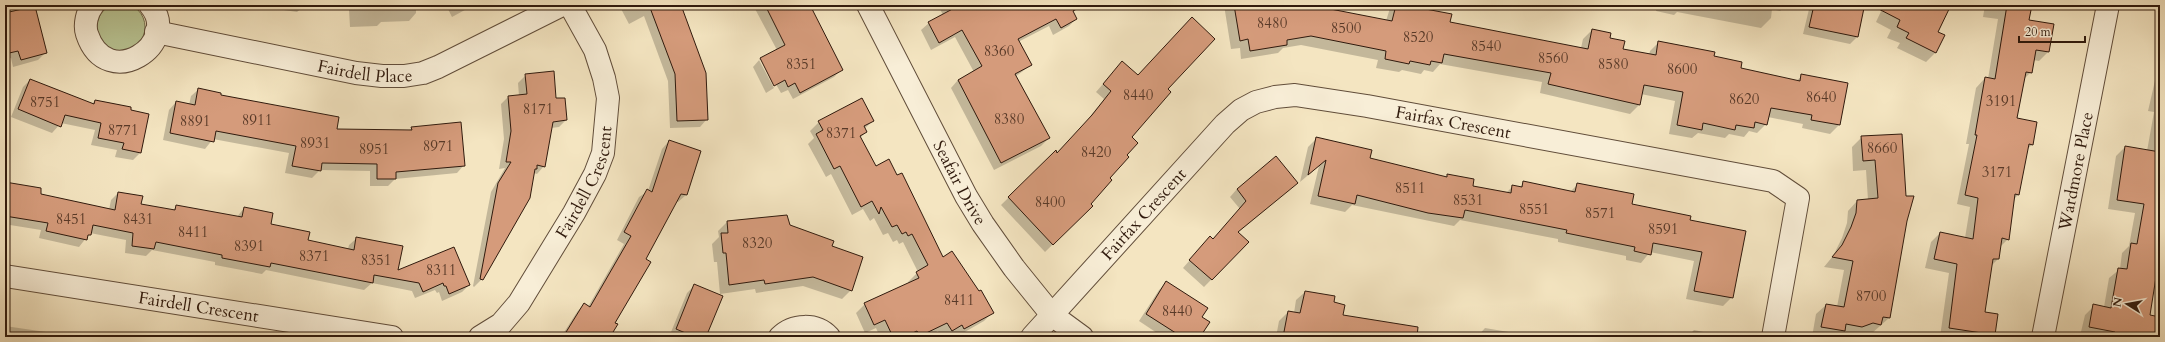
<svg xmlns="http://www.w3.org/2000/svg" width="2165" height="342" font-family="Cardo,serif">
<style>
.green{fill:#b9c594;stroke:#747050}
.shadow{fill:#0003}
.building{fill:#d59b7b;stroke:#301a0d}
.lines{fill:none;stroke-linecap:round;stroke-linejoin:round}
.minor-casing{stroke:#614d3a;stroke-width:24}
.minor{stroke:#f8eed7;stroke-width:22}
.labels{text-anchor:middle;stroke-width:4;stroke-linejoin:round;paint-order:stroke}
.number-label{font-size:15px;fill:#593a28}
.street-label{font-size:17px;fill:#301a0d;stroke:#f8eed7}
</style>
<rect width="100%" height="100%" fill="#f4e5c1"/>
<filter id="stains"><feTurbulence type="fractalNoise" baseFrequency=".005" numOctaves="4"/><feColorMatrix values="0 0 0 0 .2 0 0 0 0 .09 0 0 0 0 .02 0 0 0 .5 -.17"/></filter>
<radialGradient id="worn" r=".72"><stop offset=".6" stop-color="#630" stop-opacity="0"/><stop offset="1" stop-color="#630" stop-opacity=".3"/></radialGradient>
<path class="green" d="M97 27a24 24 0 1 1 48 0a24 24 0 1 1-48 0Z"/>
<path class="shadow" d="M 278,5 L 305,5 L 297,12 L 277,9 Z
M 324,5 L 416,5 L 416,13 L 409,21 L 381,22 L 377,26 L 350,27 L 349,10 Z
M 446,5 L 474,5 L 452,17 Z
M 619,5 L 669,5 L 707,119 L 700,127 L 670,128 L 668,81 L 644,16 L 629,24 Z
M 753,5 L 808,5 L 841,70 L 834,77 L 793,99 L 788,90 L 781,93 L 762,60 L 759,60 L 774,88 L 766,93 L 753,67 L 760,59 L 777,50 Z
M 938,5 L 1085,5 L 1072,12 L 1076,19 L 1069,26 L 1053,35 L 1049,26 L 1018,42 L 1031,65 L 1015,77 L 1049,138 L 1041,146 L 994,170 L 951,88 L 958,80 L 974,72 L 955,37 L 931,50 L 921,30 L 929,23 L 943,15 Z
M 1224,5 L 1305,5 L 1386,21 L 1391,5 L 1415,5 L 1414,8 L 1449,23 L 1581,48 L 1583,39 L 1592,30 L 1609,39 L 1622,50 L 1649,55 L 1650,51 L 1658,43 L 1713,57 L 1740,69 L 1796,81 L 1802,76 L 1839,125 L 1830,134 L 1802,128 L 1803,124 L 1768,117 L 1766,124 L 1757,133 L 1749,131 L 1744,137 L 1729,134 L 1725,138 L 1698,133 L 1692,138 L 1669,134 L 1675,101 L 1641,94 L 1639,105 L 1630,114 L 1540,93 L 1542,82 L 1440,64 L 1433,72 L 1424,70 L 1421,74 L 1402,70 L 1399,72 L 1376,68 L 1378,60 L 1301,45 L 1283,48 L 1278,53 L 1241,59 L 1240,48 L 1231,49 Z
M 1608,5 L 1625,5 L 1622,8 Z
M 1657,5 L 1786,5 L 1780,11 L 1772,9 L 1771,18 L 1761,28 L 1677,12 L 1674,15 L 1656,11 Z
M 1810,5 L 1846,5 L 1857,37 L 1850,44 L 1803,34 Z
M 1884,5 L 1946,5 L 1937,32 L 1936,52 L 1926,62 L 1897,48 L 1900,43 L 1887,38 L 1891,30 L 1876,22 Z
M 1985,5 L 2031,5 L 2028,21 L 2048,52 L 2039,61 L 2033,60 L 2031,72 L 2023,80 L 2016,119 L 2032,145 L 2027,149 L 2018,195 L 2014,199 L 2008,239 L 1999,248 L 1998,259 L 1991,266 L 1984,313 L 1996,315 L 1993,337 L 1940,337 L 1949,273 L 1925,268 L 1931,242 L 1940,233 L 1965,238 L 1970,207 L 1957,204 L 1969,144 L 1966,144 L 1976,88 L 1985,78 L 1988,79 L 1998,19 L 1983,17 Z
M 5,14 L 45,53 L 38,60 L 13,67 L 11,58 L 5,59 Z
M 2160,59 L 2160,252 L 2148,316 L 2160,318 L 2160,337 L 2080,336 L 2085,315 L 2094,306 L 2104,307 L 2109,278 L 2120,269 L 2122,253 L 2129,246 L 2135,213 L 2108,209 L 2116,156 L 2125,147 L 2147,151 L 2154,112 L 2148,111 Z
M 1115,70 L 1137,76 L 1167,89 L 1130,137 L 1108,178 L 1089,204 L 1092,206 L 1045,252 L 1001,205 L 1056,152 L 1057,154 L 1084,124 L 1104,99 L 1096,92 Z
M 526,75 L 555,99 L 566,120 L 559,127 L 551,128 L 544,166 L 537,174 L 534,173 L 482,279 L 474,287 L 473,286 L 491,192 L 505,168 L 499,169 L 504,139 L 501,104 L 508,97 L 519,96 L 518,83 Z
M 30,80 L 92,104 L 95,101 L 140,153 L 133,160 L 115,157 L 117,150 L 91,145 L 95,130 L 61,123 L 52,133 L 11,117 L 23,87 Z
M 199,89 L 335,130 L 408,131 L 412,128 L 464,165 L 457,173 L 395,179 L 388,186 L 370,186 L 370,171 L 320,170 L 312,178 L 285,173 L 289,153 L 213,139 L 205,149 L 163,140 L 169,110 L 176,102 L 189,105 L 191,96 Z
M 873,121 L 864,129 L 866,132 L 860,138 L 875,167 L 942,258 L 992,313 L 984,321 L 956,337 L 953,333 L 947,337 L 941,337 L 938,331 L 926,337 L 880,337 L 876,328 L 865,333 L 856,313 L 865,304 L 909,284 L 908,282 L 918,272 L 903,242 L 899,244 L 897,240 L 893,242 L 888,233 L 883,235 L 874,218 L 870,221 L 863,209 L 852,215 L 831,174 L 826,177 L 808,144 L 814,138 L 810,131 L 819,122 Z
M 1901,135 L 1906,221 L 1889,318 L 1871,334 L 1866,333 L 1862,337 L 1854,335 L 1854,337 L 1812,337 L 1816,314 L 1826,305 L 1837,307 L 1844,270 L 1824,267 L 1833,256 L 1842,238 L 1847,223 L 1848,211 L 1857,201 L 1868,200 L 1866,170 L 1853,171 L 1852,147 L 1862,137 Z
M 1317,138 L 1369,159 L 1445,178 L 1448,175 L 1472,186 L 1506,193 L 1513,186 L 1519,188 L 1524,183 L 1570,192 L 1578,184 L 1631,205 L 1689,221 L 1732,297 L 1723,306 L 1686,299 L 1694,261 L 1650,252 L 1641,263 L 1626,260 L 1626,256 L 1558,242 L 1558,239 L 1460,220 L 1454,226 L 1352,205 L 1345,212 L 1310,204 L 1319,166 L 1300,182 L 1308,147 Z
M 669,141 L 700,151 L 686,195 L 678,202 L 676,201 L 645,260 L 609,337 L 561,337 L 577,312 L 584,304 L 588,307 L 624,244 L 617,240 L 639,197 L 648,191 L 662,149 Z
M 5,183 L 40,195 L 109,210 L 111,200 L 118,193 L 140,205 L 172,211 L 177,206 L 237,217 L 244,208 L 270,225 L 307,241 L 348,249 L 349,245 L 357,238 L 397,272 L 469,285 L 462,292 L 442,301 L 439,292 L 437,293 L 435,290 L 415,298 L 412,291 L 372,283 L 364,290 L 266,270 L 262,274 L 215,265 L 215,262 L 152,250 L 146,256 L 125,253 L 126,240 L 90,233 L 79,247 L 39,238 L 41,230 L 10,225 L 5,230 Z
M 1237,189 L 1289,190 L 1237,233 L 1248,242 L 1204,287 L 1183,268 L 1203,245 L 1212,240 L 1240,209 L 1230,197 Z
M 727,222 L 789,226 L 831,247 L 851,290 L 842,299 L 803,286 L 756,293 L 755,289 L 720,294 L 717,262 L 714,262 L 712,244 L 719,237 L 718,231 Z
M 1166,283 L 1201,317 L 1199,337 L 1163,337 L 1139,321 L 1159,290 Z
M 695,285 L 705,337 L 669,337 L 687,293 Z
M 1305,292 L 1332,303 L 1342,316 L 1411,337 L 1276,337 L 1279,321 L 1288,312 L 1294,313 L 1296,300 Z
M 5,326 L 80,337 L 5,337 Z
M 1485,328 L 1538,337 L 1477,337 Z
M 1694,330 L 1723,336 L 1723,337 L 1687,337 Z"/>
<path class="building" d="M 649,5 L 681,5 L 706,73 L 708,120 L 677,121 L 675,74 Z
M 765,5 L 810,5 L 843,70 L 800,93 L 795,83 L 788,87 L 785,80 L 774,86 L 760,58 L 785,45 Z
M 960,5 L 1084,5 L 1073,11 L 1077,19 L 1061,28 L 1056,19 L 1018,39 L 1032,65 L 1015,74 L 1050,138 L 1001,163 L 958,80 L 982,66 L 962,30 L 939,43 L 928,22 Z
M 1234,5 L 1310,5 L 1392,21 L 1396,5 L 1416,5 L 1415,7 L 1452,14 L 1450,22 L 1588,49 L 1592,29 L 1611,33 L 1610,38 L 1625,41 L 1623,49 L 1656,55 L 1658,41 L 1715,52 L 1714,56 L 1742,62 L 1741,68 L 1800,81 L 1801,74 L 1848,83 L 1840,125 L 1811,120 L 1812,115 L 1771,108 L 1767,125 L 1755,122 L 1754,128 L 1736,125 L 1735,130 L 1703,123 L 1702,130 L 1677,125 L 1683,92 L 1644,85 L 1640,105 L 1548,84 L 1551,73 L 1444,54 L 1442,63 L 1431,61 L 1430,65 L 1410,61 L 1409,64 L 1385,59 L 1386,51 L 1311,36 L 1287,40 L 1287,45 L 1250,51 L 1248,39 L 1240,41 Z
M 1814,5 L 1851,5 L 1864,8 L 1858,37 L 1809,27 Z
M 1871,5 L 1951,5 L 1938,32 L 1945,35 L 1936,53 L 1906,38 L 1909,33 L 1897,27 L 1900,20 Z
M 2007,5 L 2032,5 L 2029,20 L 2054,24 L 2049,52 L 2036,50 L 2032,73 L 2026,72 L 2017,118 L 2037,122 L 2033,145 L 2029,144 L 2019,195 L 2015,194 L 2009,240 L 2002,238 L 1999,259 L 1993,259 L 1985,312 L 1998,314 L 1995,335 L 1949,328 L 1957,264 L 1934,259 L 1940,232 L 1973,239 L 1978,198 L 1965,195 L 1977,135 L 1975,135 L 1985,77 L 1995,79 Z
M 35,6 L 47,53 L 21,60 L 18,51 L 5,54 L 5,13 Z
M 1192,17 L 1215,39 L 1168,89 L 1171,92 L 1132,137 L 1138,143 L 1127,155 L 1129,157 L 1110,178 L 1112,180 L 1091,204 L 1093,206 L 1053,245 L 1008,197 L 1056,150 L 1057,153 L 1092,115 L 1111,91 L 1103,84 L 1122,61 L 1138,75 Z
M 554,71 L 556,98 L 565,98 L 567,120 L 553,122 L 545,167 L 537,165 L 537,169 L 535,169 L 530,198 L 483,280 L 480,279 L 498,183 L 511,162 L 506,162 L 511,131 L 508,96 L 527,94 L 525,74 Z
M 30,79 L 94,104 L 95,100 L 131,107 L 131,110 L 149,114 L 141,153 L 122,149 L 124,143 L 98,138 L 101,123 L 65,115 L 61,127 L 18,109 Z
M 198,88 L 221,93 L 221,95 L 339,117 L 337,129 L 412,130 L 411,127 L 461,122 L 465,166 L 396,172 L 396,179 L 377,179 L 377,164 L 322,163 L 321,171 L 292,166 L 296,146 L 216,131 L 214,142 L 170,133 L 176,101 L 195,105 Z
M 862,98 L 874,121 L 864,126 L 867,132 L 860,136 L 876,166 L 889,159 L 897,175 L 902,173 L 943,257 L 952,251 L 979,291 L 981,290 L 994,313 L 964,329 L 962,325 L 952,331 L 947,323 L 920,336 L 917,331 L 904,337 L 893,337 L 885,320 L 874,325 L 864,303 L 919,278 L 916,272 L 928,265 L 912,234 L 908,236 L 906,232 L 902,234 L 897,225 L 892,227 L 881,207 L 879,214 L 872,201 L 861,207 L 840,166 L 834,169 L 816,134 L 823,130 L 818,121 Z
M 1902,134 L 1906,196 L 1914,196 L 1907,221 L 1890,318 L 1883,317 L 1881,325 L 1873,323 L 1862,327 L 1846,324 L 1845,331 L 1821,327 L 1826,304 L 1844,307 L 1853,261 L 1832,257 L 1842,245 L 1851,227 L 1856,213 L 1857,200 L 1878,198 L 1875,160 L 1863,161 L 1861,136 Z
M 1316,137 L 1372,150 L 1370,158 L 1447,177 L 1447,174 L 1474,179 L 1473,186 L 1511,193 L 1512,185 L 1522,187 L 1523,181 L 1575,192 L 1577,183 L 1634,194 L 1632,204 L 1691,216 L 1690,220 L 1746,231 L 1733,298 L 1694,291 L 1702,252 L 1653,243 L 1651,255 L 1634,251 L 1635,247 L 1566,233 L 1567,230 L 1465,210 L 1463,218 L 1428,213 L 1357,195 L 1355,204 L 1318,196 L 1326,160 L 1308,175 Z
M 669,140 L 701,151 L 687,195 L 681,194 L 646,259 L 651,262 L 615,323 L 618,324 L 610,337 L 563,337 L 584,303 L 590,307 L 631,236 L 624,232 L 647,189 L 652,192 Z
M 2125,146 L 2160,152 L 2160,252 L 2150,315 L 2160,317 L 2160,337 L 2114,337 L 2115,332 L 2089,327 L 2093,304 L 2111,308 L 2118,268 L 2127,269 L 2131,243 L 2137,244 L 2144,204 L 2117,200 Z
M 1276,156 L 1298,183 L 1238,232 L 1249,242 L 1212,280 L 1189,260 L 1210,236 L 1213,239 L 1246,201 L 1237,189 Z
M 5,182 L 41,188 L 41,194 L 115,210 L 118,192 L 143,196 L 141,204 L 175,210 L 176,205 L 242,217 L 244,207 L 273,213 L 271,224 L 310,232 L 308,240 L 354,250 L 356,237 L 403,246 L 398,270 L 454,247 L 470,285 L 449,294 L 446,286 L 444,286 L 443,283 L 423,292 L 419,283 L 374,275 L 373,283 L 271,263 L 270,267 L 222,258 L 222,255 L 156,242 L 154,249 L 132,246 L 133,233 L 93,225 L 91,235 L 88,235 L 87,240 L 46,231 L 48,223 L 5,216 Z
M 787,215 L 790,225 L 834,241 L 832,246 L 863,257 L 852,291 L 813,277 L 765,284 L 764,280 L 729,285 L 726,253 L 723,253 L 721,233 L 728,233 L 727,221 Z
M 1166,281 L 1208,308 L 1202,317 L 1210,322 L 1200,337 L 1182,337 L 1146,314 Z
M 694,284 L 723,296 L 706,337 L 695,337 L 676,329 Z
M 1305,291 L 1335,296 L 1334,302 L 1345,305 L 1343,315 L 1418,327 L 1417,337 L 1283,337 L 1288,311 L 1300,313 Z"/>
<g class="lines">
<g class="minor-casing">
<g id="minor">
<path d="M 93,5 C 87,12 84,25 87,34 C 107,94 183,43 150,5"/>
<path id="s1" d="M 868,5 L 966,196 L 983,224 L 1014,268 L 1052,315 L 1082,337"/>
<path id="s2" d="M 156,32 L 356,73 L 382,76 L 404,76 L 423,73 L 438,67 L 562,5"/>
<path id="s3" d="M 5,276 L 392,337"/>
<path id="s4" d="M 480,337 L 501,324 L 519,303 L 574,213 L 595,174 L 603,153 L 608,98 L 604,78 L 595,50 L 570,5"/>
<path d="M 780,337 C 793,324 816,323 829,337"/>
<path id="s5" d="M 1032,337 L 1225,124 L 1241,110 L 1256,102 L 1275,97 L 1295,95 L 1367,106 L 1773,181 L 1798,198 L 1773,337"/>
<path id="s6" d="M 2043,337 L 2108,5"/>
</g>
</g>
<use href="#minor" class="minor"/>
</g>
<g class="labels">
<g class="number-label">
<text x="1272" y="28">8480</text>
<text x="1346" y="33">8500</text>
<text x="1418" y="42">8520</text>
<text x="1486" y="51">8540</text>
<text x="999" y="56">8360</text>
<text x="1553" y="63">8560</text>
<text x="801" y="69">8351</text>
<text x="1613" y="69">8580</text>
<text x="1682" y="74">8600</text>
<text x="1138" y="100">8440</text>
<text x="1821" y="102">8640</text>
<text x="1744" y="104">8620</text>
<text x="2001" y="106">3191</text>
<text x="45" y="107">8751</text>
<text x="538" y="114">8171</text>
<text x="1009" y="124">8380</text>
<text x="257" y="125">8911</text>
<text x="195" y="126">8891</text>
<text x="123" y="135">8771</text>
<text x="841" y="138">8371</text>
<text x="315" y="148">8931</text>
<text x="438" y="151">8971</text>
<text x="1882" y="153">8660</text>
<text x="374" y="154">8951</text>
<text x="1096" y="157">8420</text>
<text x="1997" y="177">3171</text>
<text x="1410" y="193">8511</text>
<text x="1468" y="205">8531</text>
<text x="1050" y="207">8400</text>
<text x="1534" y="214">8551</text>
<text x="1600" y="218">8571</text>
<text x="71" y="224">8451</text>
<text x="138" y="224">8431</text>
<text x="1663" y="234">8591</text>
<text x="193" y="237">8411</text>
<text x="757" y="248">8320</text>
<text x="249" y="251">8391</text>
<text x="314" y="261">8371</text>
<text x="376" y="265">8351</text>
<text x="441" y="275">8311</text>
<text x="1871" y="301">8700</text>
<text x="959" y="305">8411</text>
<text x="1177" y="316">8440</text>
</g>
<g class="street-label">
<text dy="6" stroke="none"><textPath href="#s2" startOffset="213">Fairdell Place</textPath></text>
<text dy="6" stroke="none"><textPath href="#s5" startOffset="526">Fairfax Crescent</textPath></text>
<text dy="6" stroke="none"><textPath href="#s6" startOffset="169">Wardmore Place</textPath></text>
<text dy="6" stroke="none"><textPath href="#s4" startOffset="191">Fairdell Crescent</textPath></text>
<text dy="6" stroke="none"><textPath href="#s1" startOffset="200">Seafair Drive</textPath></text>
<text dy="6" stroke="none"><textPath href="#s5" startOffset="166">Fairfax Crescent</textPath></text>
<text dy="6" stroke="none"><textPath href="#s3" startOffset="196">Fairdell Crescent</textPath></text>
</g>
</g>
<rect width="2165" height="342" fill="none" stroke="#f4e5c1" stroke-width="20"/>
<rect x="6" y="6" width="2153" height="330" fill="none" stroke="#301a0d" stroke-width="2"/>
<rect x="10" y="10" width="2145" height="322" fill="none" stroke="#301a0d"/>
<g transform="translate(2127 304) rotate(281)" stroke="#f8eed7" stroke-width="3" paint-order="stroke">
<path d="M0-3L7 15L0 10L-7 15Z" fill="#301a0d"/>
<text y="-6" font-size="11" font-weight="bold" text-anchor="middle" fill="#301a0d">N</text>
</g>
<path d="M2019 36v6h66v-6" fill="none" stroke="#301a0d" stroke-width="2"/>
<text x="2025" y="36" font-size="12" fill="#301a0d" stroke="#f8eed7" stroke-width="3" paint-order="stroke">20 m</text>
<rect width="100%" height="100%" filter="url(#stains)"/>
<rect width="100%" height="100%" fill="url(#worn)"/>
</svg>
